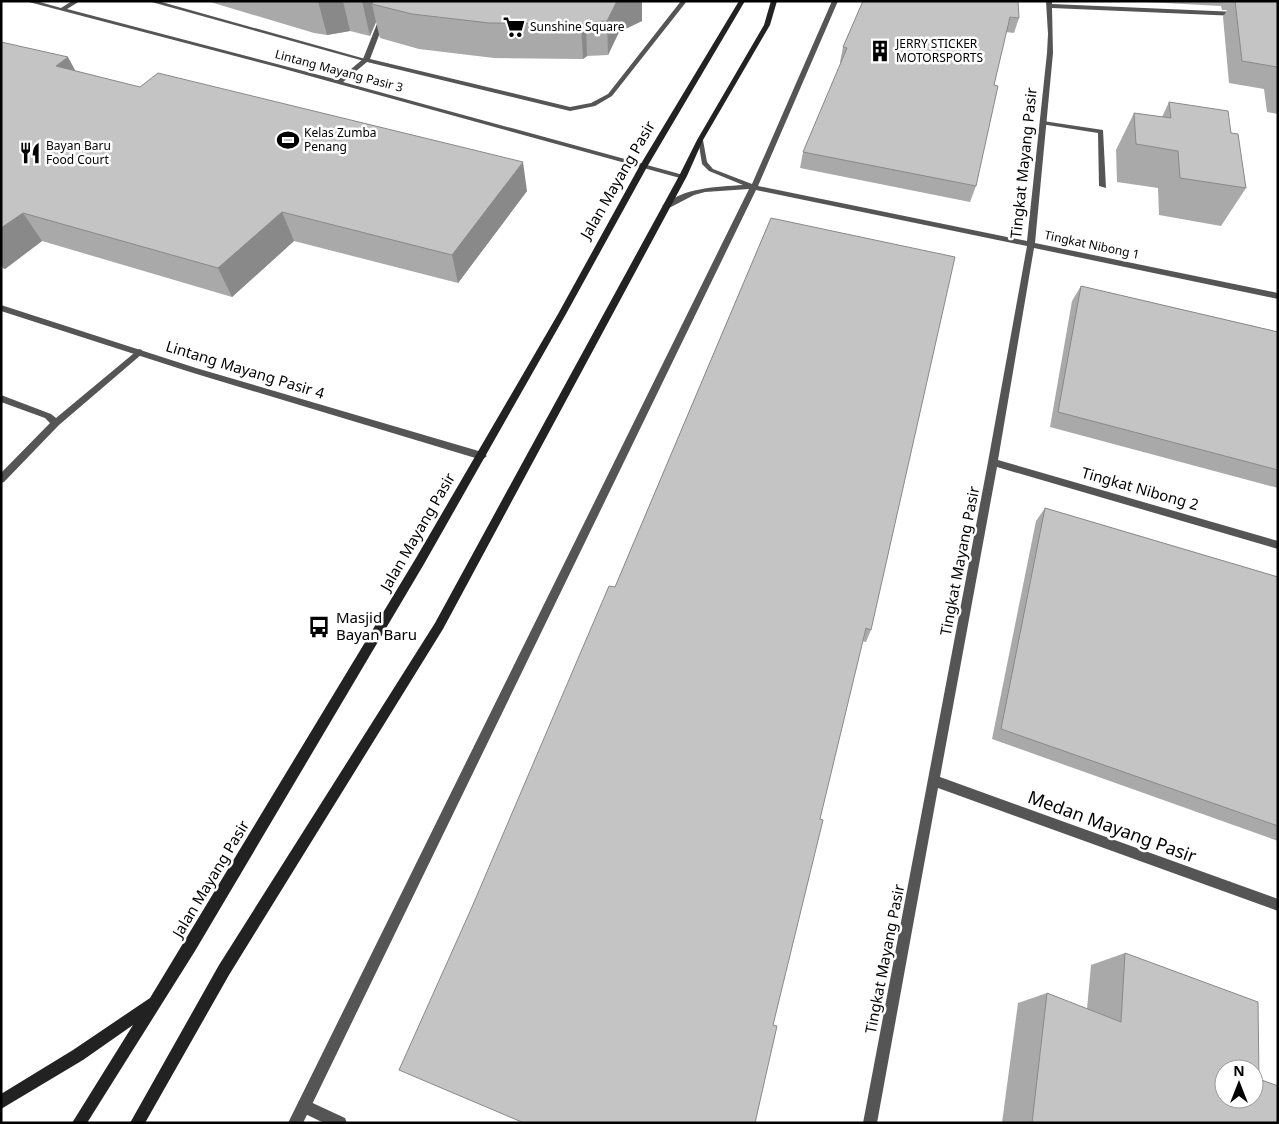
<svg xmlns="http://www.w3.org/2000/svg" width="1279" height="1124" font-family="'Noto Sans',sans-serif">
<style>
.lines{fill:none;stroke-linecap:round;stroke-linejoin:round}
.lane{fill:#555;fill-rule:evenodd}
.street{fill:#555;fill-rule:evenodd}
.secondary{fill:#222;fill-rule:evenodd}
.wall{fill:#a9a9a9}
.shaded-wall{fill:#898989}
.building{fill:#c4c4c4;stroke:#898989;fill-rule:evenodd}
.labels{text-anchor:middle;stroke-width:5;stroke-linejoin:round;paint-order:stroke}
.far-poi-label{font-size:12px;fill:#000;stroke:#fff;text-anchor:start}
.far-street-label{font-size:12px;fill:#000;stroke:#fff}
.street-label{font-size:15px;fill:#000;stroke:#fff}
.poi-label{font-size:15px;fill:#000;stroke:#fff;text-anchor:start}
.near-street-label{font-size:18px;fill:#000;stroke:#fff}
</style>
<rect width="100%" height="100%" fill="#fff"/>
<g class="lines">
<path class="lane" d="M 148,1 L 158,1 L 369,60 L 364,61 Z
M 1043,121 L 1103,130 L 1106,188 L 1099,186 L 1098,133 L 1041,124 L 1041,122 Z
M 139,349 L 142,350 L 142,354 L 59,425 L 4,482 L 1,483 L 1,473 L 50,423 L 45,418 L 1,402 L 1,395 L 51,414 L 56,418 Z
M 304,1099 L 345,1118 L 347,1123 L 324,1123 L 299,1111 L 297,1106 L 299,1101 Z"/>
<path class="street" d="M 25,1 L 36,1 L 61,8 L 72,1 L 80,1 L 67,9 L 338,80 L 363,59 L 386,1 L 392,1 L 370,59 L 570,107 L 591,103 L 608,94 L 681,1 L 687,1 L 612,96 L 595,106 L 570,111 L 367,62 L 343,82 L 687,176 L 680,178 L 277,67 Z
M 832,1 L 838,1 L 758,186 L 1027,241 L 1047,53 L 1048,34 L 1046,1 L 1052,1 L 1052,4 L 1237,12 L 1240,14 L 1237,16 L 1052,8 L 1053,53 L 1035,243 L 1278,293 L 1278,299 L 1034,248 L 998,460 L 1278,541 L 1278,549 L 997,467 L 940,777 L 1278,899 L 1278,911 L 938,788 L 877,1123 L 863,1123 L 988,462 L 1027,246 L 756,190 L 303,1123 L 288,1123 L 749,189 L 705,192 L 694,195 L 669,208 L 666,208 L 662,206 C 685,187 716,187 743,185 L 709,171 L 702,164 L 698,139 L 703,140 L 707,162 L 713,169 L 752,184 Z
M 1,305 L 196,368 L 482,452 L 487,456 L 482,460 L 190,372 L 1,311 Z"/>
<path class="secondary" d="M 739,1 L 745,1 L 647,167 L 566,314 L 424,564 L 195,951 L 87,1123 L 72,1123 L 133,1025 L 83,1060 L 1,1109 L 1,1094 L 73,1050 L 150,998 L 416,558 L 558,314 L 639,167 Z
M 771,1 L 777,1 L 770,25 L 703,140 L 687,176 L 443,629 L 229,975 L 145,1123 L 130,1123 L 219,965 L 435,623 L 679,176 L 697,140 L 764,25 Z"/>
</g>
<path class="wall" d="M 207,1 L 642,1 L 642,21 L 619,32 L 608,55 L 587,56 L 583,59 L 494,58 L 419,49 L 380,38 L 376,22 L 370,36 L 350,31 L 327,35 L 314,33 Z
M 863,1 L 1019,18 L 1014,33 L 1006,32 L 994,85 L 976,186 L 970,202 L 800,168 L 803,152 L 841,63 L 840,62 L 843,47 Z
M 1127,1 L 1278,1 L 1278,114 L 1267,112 L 1264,89 L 1229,83 L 1223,17 L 1227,10 L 1222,10 L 1221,6 Z
M 1,42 L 76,71 L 527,191 L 458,283 L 294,241 L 232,297 L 42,241 L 5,269 L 1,268 Z
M 1169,102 L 1231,133 L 1246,188 L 1221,226 L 1159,215 L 1158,188 L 1117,182 L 1116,150 L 1134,113 L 1162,117 Z
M 771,218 L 871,630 L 866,642 L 615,587 Z
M 1081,286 L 1278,332 L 1278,488 L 1050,427 L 1072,301 Z
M 1045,508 L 1278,577 L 1278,841 L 992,739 L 1036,521 Z
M 1125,953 L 1259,1079 L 1278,1123 L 1002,1123 L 1018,1003 L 1047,993 L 1087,1009 L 1091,965 Z"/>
<path class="shaded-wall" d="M 318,1 L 343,1 L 350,31 L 327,35 Z
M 362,1 L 381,1 L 372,4 L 376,22 L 370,36 Z
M 617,1 L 642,1 L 642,21 L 619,32 L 608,55 L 607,21 Z
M 586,22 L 587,56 L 583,59 L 581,24 Z
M 68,57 L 83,85 L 56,66 Z
M 523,162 L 527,191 L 458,283 L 452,255 Z
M 282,212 L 294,241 L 232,297 L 218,268 Z
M 23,213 L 42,241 L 5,269 L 1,264 L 1,228 Z"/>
<path class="building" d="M 373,1 L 617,1 L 607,21 L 586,22 L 581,24 L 489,23 L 412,14 L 372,4 Z
M 863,1 L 1018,1 L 1019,18 L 1010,17 L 994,85 L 998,86 L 976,186 L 803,152 L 847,48 L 843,47 Z
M 1235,1 L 1278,1 L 1278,71 L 1277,67 L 1242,61 Z
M 1,42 L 68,57 L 56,66 L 140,87 L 158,73 L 523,162 L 452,255 L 282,212 L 218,268 L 23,213 L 1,228 Z
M 1169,102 L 1228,111 L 1231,133 L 1238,134 L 1246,188 L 1180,178 L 1178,151 L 1136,144 L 1134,113 L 1171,118 Z
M 771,218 L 955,257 L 871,630 L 866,628 L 820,819 L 823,820 L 773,1025 L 777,1026 L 755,1123 L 524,1123 L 399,1070 L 472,907 L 609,586 L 615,587 Z
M 1081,286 L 1278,332 L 1278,470 L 1058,412 Z
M 1045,508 L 1278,577 L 1278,826 L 1001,729 Z
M 1125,953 L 1258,1002 L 1259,1079 L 1278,1086 L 1278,1123 L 1032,1123 L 1047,993 L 1121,1022 ZM 1224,1069 L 1254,1069 L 1254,1099 L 1224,1099 Z"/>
<defs>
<g id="supermarket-bare" transform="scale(1.725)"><path d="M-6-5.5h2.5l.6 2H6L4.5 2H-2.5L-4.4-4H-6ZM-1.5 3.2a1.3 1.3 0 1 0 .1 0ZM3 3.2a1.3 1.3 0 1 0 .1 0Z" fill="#000" stroke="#fff" stroke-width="2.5" paint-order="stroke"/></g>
<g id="building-bare" transform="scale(1.725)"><path d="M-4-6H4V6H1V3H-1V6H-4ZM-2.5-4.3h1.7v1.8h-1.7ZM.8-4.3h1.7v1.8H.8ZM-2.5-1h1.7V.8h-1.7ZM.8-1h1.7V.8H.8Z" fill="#000" stroke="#fff" stroke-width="2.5" paint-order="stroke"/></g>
<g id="stadium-bare" transform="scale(1.725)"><path d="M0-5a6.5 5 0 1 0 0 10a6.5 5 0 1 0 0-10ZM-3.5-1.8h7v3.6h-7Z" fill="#000" stroke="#fff" stroke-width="2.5" paint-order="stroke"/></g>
<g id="restaurant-bare" transform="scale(1.725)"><path d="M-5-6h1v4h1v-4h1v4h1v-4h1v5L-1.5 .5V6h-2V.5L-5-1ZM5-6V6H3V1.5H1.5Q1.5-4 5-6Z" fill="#000" stroke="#fff" stroke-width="2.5" paint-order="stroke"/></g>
<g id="bus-bare" transform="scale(1.725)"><path d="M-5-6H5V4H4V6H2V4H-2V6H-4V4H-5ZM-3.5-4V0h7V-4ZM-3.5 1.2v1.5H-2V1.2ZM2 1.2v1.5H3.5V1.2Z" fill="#000" stroke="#fff" stroke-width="2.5" paint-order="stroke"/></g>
</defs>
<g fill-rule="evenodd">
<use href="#supermarket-bare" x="514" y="27"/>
<use href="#building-bare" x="880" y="51"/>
<use href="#stadium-bare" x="288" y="140"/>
<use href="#restaurant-bare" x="30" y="153"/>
<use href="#bus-bare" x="319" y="627"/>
</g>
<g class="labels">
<g class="far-poi-label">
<text x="530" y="31">Sunshine Square</text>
<text x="896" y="48">JERRY STICKER<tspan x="896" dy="14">MOTORSPORTS</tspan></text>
<text x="304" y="137">Kelas Zumba<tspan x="304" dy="14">Penang</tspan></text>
<text x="46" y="150">Bayan Baru<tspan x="46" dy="14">Food Court</tspan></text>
</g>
<g class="far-street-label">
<text transform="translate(339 71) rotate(15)" y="4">Lintang Mayang Pasir 3</text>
<text transform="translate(1092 245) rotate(12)" y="4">Tingkat Nibong 1</text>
</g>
<g class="street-label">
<text transform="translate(1024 163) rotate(-84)" y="5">Tingkat Mayang Pasir</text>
<text transform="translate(618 180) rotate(-60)" y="5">Jalan Mayang Pasir</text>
<text transform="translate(245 370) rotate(17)" y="5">Lintang Mayang Pasir 4</text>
<text transform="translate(1140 489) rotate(16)" y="5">Tingkat Nibong 2</text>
<text transform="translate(418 532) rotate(-60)" y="5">Jalan Mayang Pasir</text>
<text transform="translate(960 561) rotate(-79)" y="5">Tingkat Mayang Pasir</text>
<text transform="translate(211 879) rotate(-59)" y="5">Jalan Mayang Pasir</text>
<text transform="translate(885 959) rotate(-79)" y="5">Tingkat Mayang Pasir</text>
</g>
<g class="poi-label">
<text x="336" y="623">Masjid<tspan x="336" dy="17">Bayan Baru</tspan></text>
</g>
<g class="near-street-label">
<text transform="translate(1112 827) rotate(20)" y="6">Medan Mayang Pasir</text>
</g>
</g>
<rect width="1279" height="1124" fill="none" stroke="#000000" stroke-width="5"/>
<g transform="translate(1239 1084)"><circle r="24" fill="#ffffff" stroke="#999999"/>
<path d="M0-4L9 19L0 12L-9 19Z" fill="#000000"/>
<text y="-8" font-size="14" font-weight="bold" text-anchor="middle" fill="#000000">N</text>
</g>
</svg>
